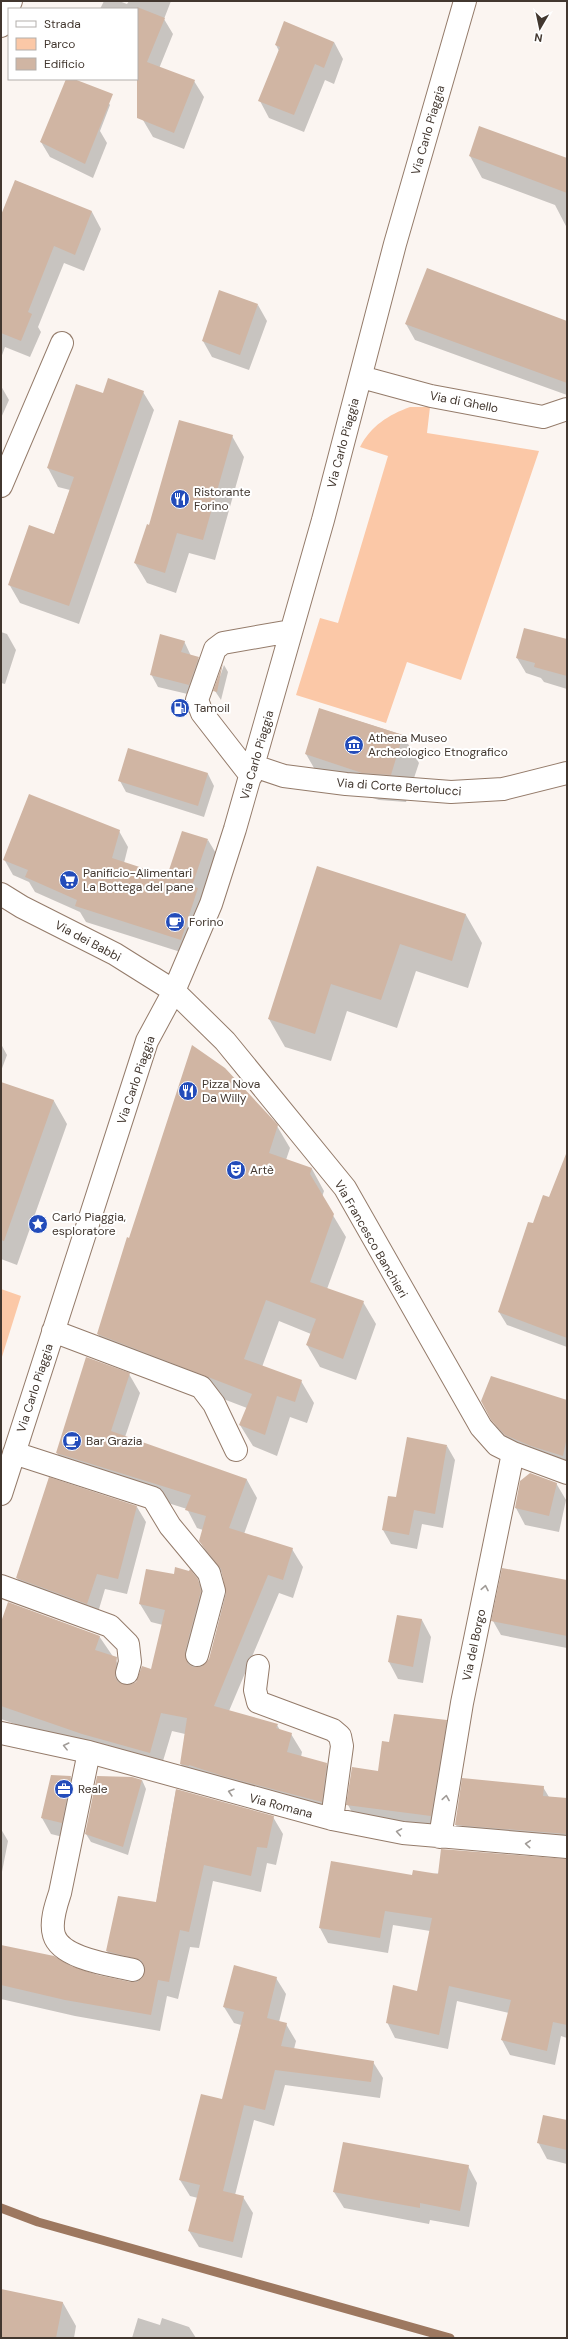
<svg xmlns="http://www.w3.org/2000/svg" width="568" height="2339" font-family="'DM Sans',sans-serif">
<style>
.green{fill:#fbc8a7}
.shadow{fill:#0003}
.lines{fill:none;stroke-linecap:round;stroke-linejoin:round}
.stream{stroke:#9d7860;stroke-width:9}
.building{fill:#d0b5a3}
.minor-casing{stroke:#947b6a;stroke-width:24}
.minor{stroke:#fff;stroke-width:22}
.oneway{stroke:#a09b97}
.labels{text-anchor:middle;stroke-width:4;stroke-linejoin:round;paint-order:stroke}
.street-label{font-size:12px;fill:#42372f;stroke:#fff}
.poi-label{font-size:12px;fill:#42372f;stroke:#fff;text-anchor:start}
</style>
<rect width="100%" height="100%" fill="#fbf5f1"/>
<path class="green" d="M 410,407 L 430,407 L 427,433 L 539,451 L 461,680 L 407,662 L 386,723 L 296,695 L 320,618 L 338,623 L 388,456 L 360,447 C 371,426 388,415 410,407 Z
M 1,1289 L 21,1296 L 1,1360 Z"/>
<path class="shadow" d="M 104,1 L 119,1 L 127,4 L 129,1 L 171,1 L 164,19 L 173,34 L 158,71 L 137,62 L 137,9 L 100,9 Z
M 334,42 L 343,59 L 334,84 L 325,80 L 304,132 L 269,118 L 260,101 L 279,51 L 276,45 Z
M 67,79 L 101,90 L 110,105 L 100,131 L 107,143 L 93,178 L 50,157 L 41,142 Z
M 194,81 L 204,97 L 184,149 L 153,137 L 143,120 Z
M 470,156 L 567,159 L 567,228 L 555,205 L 482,178 Z
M 16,181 L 92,212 L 101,229 L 84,271 L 64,263 L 38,327 L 41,332 L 30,357 L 5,347 L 1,358 L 1,218 Z
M 258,305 L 267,321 L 249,370 L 212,357 L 203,341 Z
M 567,322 L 567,395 L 415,340 L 406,324 Z
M 1,386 L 9,400 L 1,418 Z
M 143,392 L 154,410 L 79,624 L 20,603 L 9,584 L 54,535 L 70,490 L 58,487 L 48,468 L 104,394 Z
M 232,436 L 244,457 L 215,560 L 189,553 L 176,593 L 147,583 L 135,563 L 150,526 Z
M 1,632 L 7,634 L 16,650 L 5,684 L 1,683 Z
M 184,641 L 191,656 L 198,658 L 205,670 L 196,696 L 158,687 L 151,674 Z
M 567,641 L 567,689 L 544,682 L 541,678 L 526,673 L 517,658 Z
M 224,665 L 228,672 L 221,700 L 215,691 Z
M 320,709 L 403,735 L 419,763 L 406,802 L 379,800 L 322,782 L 306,754 Z
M 208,774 L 214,786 L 204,817 L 126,792 L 120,781 Z
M 119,831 L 128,847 L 124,863 L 168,877 L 208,840 L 217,855 L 190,955 L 86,922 L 80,912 L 35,892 L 29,882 L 13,875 L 4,859 Z
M 318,867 L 466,915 L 482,943 L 468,988 L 416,971 L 397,1028 L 347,1011 L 331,1061 L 285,1047 L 269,1019 Z
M 1,1044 L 7,1055 L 1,1071 Z
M 1,1083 L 54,1101 L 67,1124 L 17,1265 L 1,1259 Z
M 277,1126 L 290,1148 L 286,1160 L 312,1169 L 324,1191 L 322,1197 L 346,1237 L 327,1289 L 363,1302 L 376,1324 L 356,1380 L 320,1367 L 307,1345 L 311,1334 L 279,1321 L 262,1367 L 301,1381 L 314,1403 L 307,1423 L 290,1417 L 277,1456 L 253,1446 L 240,1425 L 247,1408 L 110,1356 L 98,1334 L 130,1239 Z
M 567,1158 L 567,1347 L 507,1325 L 499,1312 L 534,1224 L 550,1198 Z
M 129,1374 L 140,1393 L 125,1437 L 247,1480 L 257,1498 L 244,1534 L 292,1549 L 303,1567 L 293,1598 L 279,1593 L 229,1711 L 277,1725 L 280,1730 L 291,1734 L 302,1752 L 301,1757 L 326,1764 L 337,1782 L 332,1820 L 191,1782 L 181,1764 L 185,1734 L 172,1731 L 160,1771 L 93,1752 L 1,1719 L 1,1625 L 99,1636 L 127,1677 L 126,1686 L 136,1683 L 152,1670 L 163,1625 L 151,1622 L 140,1604 L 197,1579 L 208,1598 L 211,1610 L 197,1667 L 206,1665 L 210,1659 L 227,1588 L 223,1574 L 210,1559 L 200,1541 L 203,1530 L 197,1528 L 187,1509 L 67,1471 L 57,1453 Z
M 482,1401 L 567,1401 L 567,1468 L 513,1448 L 500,1433 Z
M 447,1446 L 455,1460 L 443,1528 L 422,1524 L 417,1549 L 391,1544 L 383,1530 L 397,1498 Z
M 556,1483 L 566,1500 L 559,1532 L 525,1525 L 516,1508 Z
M 137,1507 L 146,1522 L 127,1594 L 105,1589 L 96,1619 L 26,1593 L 17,1578 Z
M 567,1580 L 567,1648 L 501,1635 L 493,1621 Z
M 398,1616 L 422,1620 L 431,1637 L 423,1683 L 398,1679 L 389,1662 Z
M 446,1721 L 453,1734 L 438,1828 L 355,1818 L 348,1805 L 379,1772 L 390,1743 Z
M 71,1777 L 80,1793 L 71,1839 L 51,1834 L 42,1818 Z
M 142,1780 L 146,1789 L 128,1855 L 91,1842 L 86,1834 Z
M 543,1787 L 549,1797 L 567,1799 L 567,1848 L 464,1840 L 456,1825 Z
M 176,1790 L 273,1817 L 283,1834 L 276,1865 L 267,1863 L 261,1892 L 213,1881 L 199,1948 L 190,1947 L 178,1999 L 167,1996 L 160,2031 L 75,2016 L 1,1999 L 1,1946 L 98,1976 L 131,1983 L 143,1979 L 145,1975 L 117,1968 L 107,1951 L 119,1897 L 156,1904 Z
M 1,1829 L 8,1841 L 1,1877 Z
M 567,1860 L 567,2038 L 561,2036 L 555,2065 L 510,2055 L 502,2040 L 509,2013 L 457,2001 L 448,2049 L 395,2038 L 387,2022 L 418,1992 L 430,1931 L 393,1925 L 388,1953 L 328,1943 L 320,1928 L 413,1876 Z
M 276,1978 L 286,1994 L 279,2022 L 286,2024 L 296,2041 L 294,2049 L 373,2062 L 383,2078 L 380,2098 L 285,2085 L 274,2126 L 254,2120 L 235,2195 L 243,2197 L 253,2213 L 242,2258 L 199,2247 L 189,2231 L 198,2198 L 190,2196 L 180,2180 L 223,2100 L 241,2025 L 234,2023 L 224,2007 Z
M 567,2122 L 567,2164 L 547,2159 L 538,2142 Z
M 468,2166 L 477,2183 L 469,2227 L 430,2220 L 429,2224 L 344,2208 L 334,2192 Z
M 1,2290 L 63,2303 L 76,2326 L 74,2338 L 1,2338 Z
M 138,2318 L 160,2325 L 162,2318 L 189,2327 L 196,2338 L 132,2338 Z"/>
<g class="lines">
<path class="stream" d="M 1,2208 L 38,2222 L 450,2338"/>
</g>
<path class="building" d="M 137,7 L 165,18 L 147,62 L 195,80 L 174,133 L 137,118 Z
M 284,21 L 334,42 L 324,68 L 315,64 L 294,115 L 258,101 L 280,47 L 275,45 Z
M 66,79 L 74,79 L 113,94 L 85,164 L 40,142 Z
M 479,126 L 567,158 L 567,193 L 469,156 Z
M 15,180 L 92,211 L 75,255 L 54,246 L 28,312 L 32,314 L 21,341 L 1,333 L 1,215 Z
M 427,268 L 567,321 L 567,383 L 405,324 Z
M 219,290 L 258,304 L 240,355 L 202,341 Z
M 108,378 L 144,391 L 69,606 L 8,585 L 29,525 L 54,534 L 74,477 L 47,468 L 76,384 L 103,393 Z
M 179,420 L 233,435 L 203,540 L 177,533 L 165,573 L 134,563 L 147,524 L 149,525 Z
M 524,628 L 567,639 L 567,676 L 534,667 L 535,663 L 516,658 Z
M 160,634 L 185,641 L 181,652 L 199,657 L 189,685 L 150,675 Z
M 223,663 L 217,692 L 213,691 Z
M 319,708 L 403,735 L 391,775 L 362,773 L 305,754 Z
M 128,748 L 208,773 L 198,806 L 118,781 Z
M 29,794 L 120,830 L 112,858 L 167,876 L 182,831 L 208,839 L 192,886 L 198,888 L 181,940 L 75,906 L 77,900 L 25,877 L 28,870 L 3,860 Z
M 317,866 L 466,914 L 452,961 L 400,944 L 381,1000 L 331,984 L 315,1034 L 268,1019 Z
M 192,1045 L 225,1068 L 278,1125 L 269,1153 L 312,1168 L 310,1174 L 334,1214 L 310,1282 L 364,1301 L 343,1359 L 306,1345 L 316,1319 L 266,1300 L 244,1359 L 302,1380 L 295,1402 L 277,1396 L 265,1435 L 239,1425 L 252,1394 L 97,1334 L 127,1237 L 129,1238 Z
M 1,1082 L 54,1100 L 4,1241 L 1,1240 Z
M 566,1154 L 567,1155 L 567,1338 L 498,1312 L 528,1222 L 533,1223 L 543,1195 L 549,1197 Z
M 86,1357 L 130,1373 L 111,1431 L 247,1479 L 229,1528 L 293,1548 L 283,1580 L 268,1575 L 214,1706 L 278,1724 L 276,1728 L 292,1733 L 287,1752 L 327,1763 L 322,1802 L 223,1776 L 189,1765 L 189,1766 L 180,1764 L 187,1718 L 161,1713 L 150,1753 L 82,1734 L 1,1706 L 1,1622 L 8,1602 L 100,1636 L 95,1650 L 117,1657 L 115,1677 L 118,1682 L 130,1685 L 136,1682 L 142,1666 L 151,1669 L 165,1610 L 139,1604 L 146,1569 L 174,1574 L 175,1567 L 189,1571 L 190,1569 L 198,1579 L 201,1591 L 185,1652 L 188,1664 L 193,1667 L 201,1667 L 209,1659 L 226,1594 L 221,1569 L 199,1541 L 206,1516 L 185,1510 L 191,1495 L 56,1453 Z
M 491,1376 L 567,1400 L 567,1437 L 563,1456 L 531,1446 L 505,1435 L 491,1420 L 481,1401 Z
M 407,1437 L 447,1445 L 435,1514 L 414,1510 L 409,1535 L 382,1530 L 388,1496 L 396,1497 Z
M 530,1473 L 557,1483 L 549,1516 L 515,1508 L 520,1481 Z
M 49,1477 L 137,1506 L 118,1579 L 97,1574 L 87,1604 L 16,1578 Z
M 502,1568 L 567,1580 L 567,1636 L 491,1621 Z
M 397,1615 L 422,1619 L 413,1667 L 388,1662 Z
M 394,1714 L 447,1720 L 431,1816 L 346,1805 L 352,1767 L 378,1771 L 382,1741 L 389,1742 Z
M 51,1775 L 71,1776 L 62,1823 L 41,1818 Z
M 97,1776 L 132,1777 L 142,1780 L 123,1847 L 85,1834 Z
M 462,1778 L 544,1786 L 543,1796 L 567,1798 L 567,1834 L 455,1825 Z
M 176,1789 L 274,1816 L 267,1848 L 257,1847 L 251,1876 L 204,1865 L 189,1932 L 180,1930 L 169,1982 L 158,1980 L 151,2015 L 65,2000 L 1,1985 L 1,1945 L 54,1956 L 71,1966 L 98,1975 L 131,1982 L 137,1982 L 142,1978 L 145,1967 L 141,1960 L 106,1951 L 118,1896 L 156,1902 Z
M 441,1849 L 567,1859 L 567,2025 L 553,2022 L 547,2051 L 501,2040 L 511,2000 L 449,1986 L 439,2035 L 386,2023 L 393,1985 L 417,1991 L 432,1918 L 385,1911 L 380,1938 L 319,1928 L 331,1861 L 412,1875 L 413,1870 L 438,1874 Z
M 234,1965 L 277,1977 L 267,2018 L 287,2023 L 281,2046 L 374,2061 L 371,2082 L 275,2070 L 265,2110 L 244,2105 L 223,2191 L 244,2196 L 233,2242 L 188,2231 L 200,2185 L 179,2180 L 201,2094 L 222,2099 L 244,2012 L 223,2007 Z
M 543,2115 L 567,2120 L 567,2150 L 537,2143 Z
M 343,2142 L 469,2165 L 460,2211 L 420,2203 L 420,2208 L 333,2192 Z
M 1,2289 L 63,2302 L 56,2338 L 1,2338 Z"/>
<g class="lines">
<g class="minor-casing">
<path id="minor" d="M 1,26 L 11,1
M 361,377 L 431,396 L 543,417 L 567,409
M 1,486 L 62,343
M 254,766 L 284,776 L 346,784 L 451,792 L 503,789 L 567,773
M 251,776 L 202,713 L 197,700 L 215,649 L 223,643 L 291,631
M 1,894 L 22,907 L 115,954 L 174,991 L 225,1041 L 345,1188 L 481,1427 L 497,1445 L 513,1453 L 567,1473
M 53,1331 L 201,1387 L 214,1404 L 236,1450
M 14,1453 L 153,1498 L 170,1526 L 209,1573 L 214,1591 L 197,1655
M 1,1494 L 147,1041 L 174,991 L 211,904 L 235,829 L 323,520 L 395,244 L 465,1
M 1,1586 L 110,1626 L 128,1644 L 130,1662 L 127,1673
M 258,1666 L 255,1690 L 258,1702 L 333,1730 L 340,1736 L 342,1746 L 332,1819
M 1,1733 L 89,1752 L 332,1819 L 403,1833 L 567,1847
M 89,1752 L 60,1893 C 56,1905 50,1922 54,1935 C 61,1959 112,1965 133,1970
M 440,1837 L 462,1703 L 513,1453"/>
</g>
<use href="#minor" class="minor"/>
</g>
<defs><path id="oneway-chevron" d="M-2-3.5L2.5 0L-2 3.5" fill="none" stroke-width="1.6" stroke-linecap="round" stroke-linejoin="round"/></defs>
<g class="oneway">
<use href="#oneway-chevron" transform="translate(485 1588) rotate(-79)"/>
<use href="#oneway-chevron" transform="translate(66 1746) rotate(-166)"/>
<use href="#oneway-chevron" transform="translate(231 1792) rotate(-164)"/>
<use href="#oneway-chevron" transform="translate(446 1798) rotate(-81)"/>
<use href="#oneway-chevron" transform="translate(399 1832) rotate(-170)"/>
<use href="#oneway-chevron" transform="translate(528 1844) rotate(-175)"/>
</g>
<defs>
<g id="restaurant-disc" transform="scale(1)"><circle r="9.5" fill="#234cba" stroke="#fff"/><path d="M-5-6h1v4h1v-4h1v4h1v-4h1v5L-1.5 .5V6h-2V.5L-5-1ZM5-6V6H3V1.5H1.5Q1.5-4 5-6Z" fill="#fff"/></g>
<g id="fuel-disc" transform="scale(1)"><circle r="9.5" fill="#234cba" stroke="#fff"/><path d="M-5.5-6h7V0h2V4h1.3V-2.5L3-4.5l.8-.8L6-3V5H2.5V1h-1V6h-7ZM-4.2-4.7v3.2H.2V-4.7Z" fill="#fff"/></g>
<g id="museum-disc" transform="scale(1)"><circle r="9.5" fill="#234cba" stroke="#fff"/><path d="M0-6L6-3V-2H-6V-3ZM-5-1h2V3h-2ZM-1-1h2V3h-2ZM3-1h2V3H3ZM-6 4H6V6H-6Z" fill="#fff"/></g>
<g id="supermarket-disc" transform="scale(1)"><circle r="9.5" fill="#234cba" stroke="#fff"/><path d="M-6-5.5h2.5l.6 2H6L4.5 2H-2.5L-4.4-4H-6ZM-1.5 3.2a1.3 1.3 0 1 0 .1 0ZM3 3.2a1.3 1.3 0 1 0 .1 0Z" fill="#fff"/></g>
<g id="cafe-disc" transform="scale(1)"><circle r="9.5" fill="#234cba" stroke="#fff"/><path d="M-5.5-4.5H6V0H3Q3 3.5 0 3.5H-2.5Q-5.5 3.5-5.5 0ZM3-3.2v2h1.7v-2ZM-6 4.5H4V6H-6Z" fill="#fff"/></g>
<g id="theatre-disc" transform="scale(1)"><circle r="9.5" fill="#234cba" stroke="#fff"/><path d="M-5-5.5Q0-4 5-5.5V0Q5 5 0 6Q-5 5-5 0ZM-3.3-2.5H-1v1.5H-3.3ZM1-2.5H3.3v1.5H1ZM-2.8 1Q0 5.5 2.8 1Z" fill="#fff"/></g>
<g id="sight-disc" transform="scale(1)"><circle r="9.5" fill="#234cba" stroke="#fff"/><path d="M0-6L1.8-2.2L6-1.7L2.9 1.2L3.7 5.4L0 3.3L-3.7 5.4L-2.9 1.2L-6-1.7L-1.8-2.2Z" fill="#fff"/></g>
<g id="office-disc" transform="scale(1)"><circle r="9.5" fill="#234cba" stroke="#fff"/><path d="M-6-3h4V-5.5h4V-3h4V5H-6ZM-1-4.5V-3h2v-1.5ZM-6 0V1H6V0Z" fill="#fff"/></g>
</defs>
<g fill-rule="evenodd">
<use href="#restaurant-disc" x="180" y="499"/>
<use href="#fuel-disc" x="180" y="708"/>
<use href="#museum-disc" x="354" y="745"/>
<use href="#supermarket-disc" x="69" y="880"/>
<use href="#cafe-disc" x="175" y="922"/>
<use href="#restaurant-disc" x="188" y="1091"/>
<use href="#theatre-disc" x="236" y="1170"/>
<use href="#sight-disc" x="38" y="1224"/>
<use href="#cafe-disc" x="72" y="1441"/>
<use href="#office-disc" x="64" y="1789"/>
</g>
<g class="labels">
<g class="street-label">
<text transform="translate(428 130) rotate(-74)" y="4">Via Carlo Piaggia</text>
<text transform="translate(464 402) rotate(11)" y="4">Via di Ghello</text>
<text transform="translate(343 443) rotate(-75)" y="4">Via Carlo Piaggia</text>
<text transform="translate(257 755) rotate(-74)" y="4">Via Carlo Piaggia</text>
<text transform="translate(399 787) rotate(4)" y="4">Via di Corte Bertolucci</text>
<text transform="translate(88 941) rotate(28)" y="4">Via dei Babbi</text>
<text transform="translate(136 1080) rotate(-71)" y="4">Via Carlo Piaggia</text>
<text transform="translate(371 1239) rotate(60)" y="4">Via Francesco Banchieri</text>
<text transform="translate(35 1388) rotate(-72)" y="4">Via Carlo Piaggia</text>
<text transform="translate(474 1645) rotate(-78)" y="4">Via del Borgo</text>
<text transform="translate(281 1806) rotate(15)" y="4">Via Romana</text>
</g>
<g class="poi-label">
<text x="194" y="496">Ristorante<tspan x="194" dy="14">Forino</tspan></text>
<text x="194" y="712">Tamoil</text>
<text x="368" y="742">Athena Museo<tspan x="368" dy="14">Archeologico Etnografico</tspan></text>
<text x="83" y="877">Panificio-Alimentari<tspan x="83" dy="14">La Bottega del pane</tspan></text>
<text x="189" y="926">Forino</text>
<text x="202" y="1088">Pizza Nova<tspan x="202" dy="14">Da Willy</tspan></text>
<text x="250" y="1174">Artè</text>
<text x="52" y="1221">Carlo Piaggia,<tspan x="52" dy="14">esploratore</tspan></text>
<text x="86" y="1445">Bar Grazia</text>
<text x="78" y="1793">Reale</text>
</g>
</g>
<rect width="568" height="2339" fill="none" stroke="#42372f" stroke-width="4"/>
<rect x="8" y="8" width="130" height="72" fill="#ffffff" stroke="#b3afac"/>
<rect x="16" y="21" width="20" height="6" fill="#ffffff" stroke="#b3afac"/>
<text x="44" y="28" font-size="12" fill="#42372f">Strada</text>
<rect x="16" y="38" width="20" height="12" fill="#fbc8a7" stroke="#b3afac"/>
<text x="44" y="48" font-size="12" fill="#42372f">Parco</text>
<rect x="16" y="58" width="20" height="12" fill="#d0b5a3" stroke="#b3afac"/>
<text x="44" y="68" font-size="12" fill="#42372f">Edificio</text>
<g transform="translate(540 28) rotate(189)" stroke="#ffffff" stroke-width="3" paint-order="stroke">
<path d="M0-3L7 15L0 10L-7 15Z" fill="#42372f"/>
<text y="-6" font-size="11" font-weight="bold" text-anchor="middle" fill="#42372f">N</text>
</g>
</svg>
